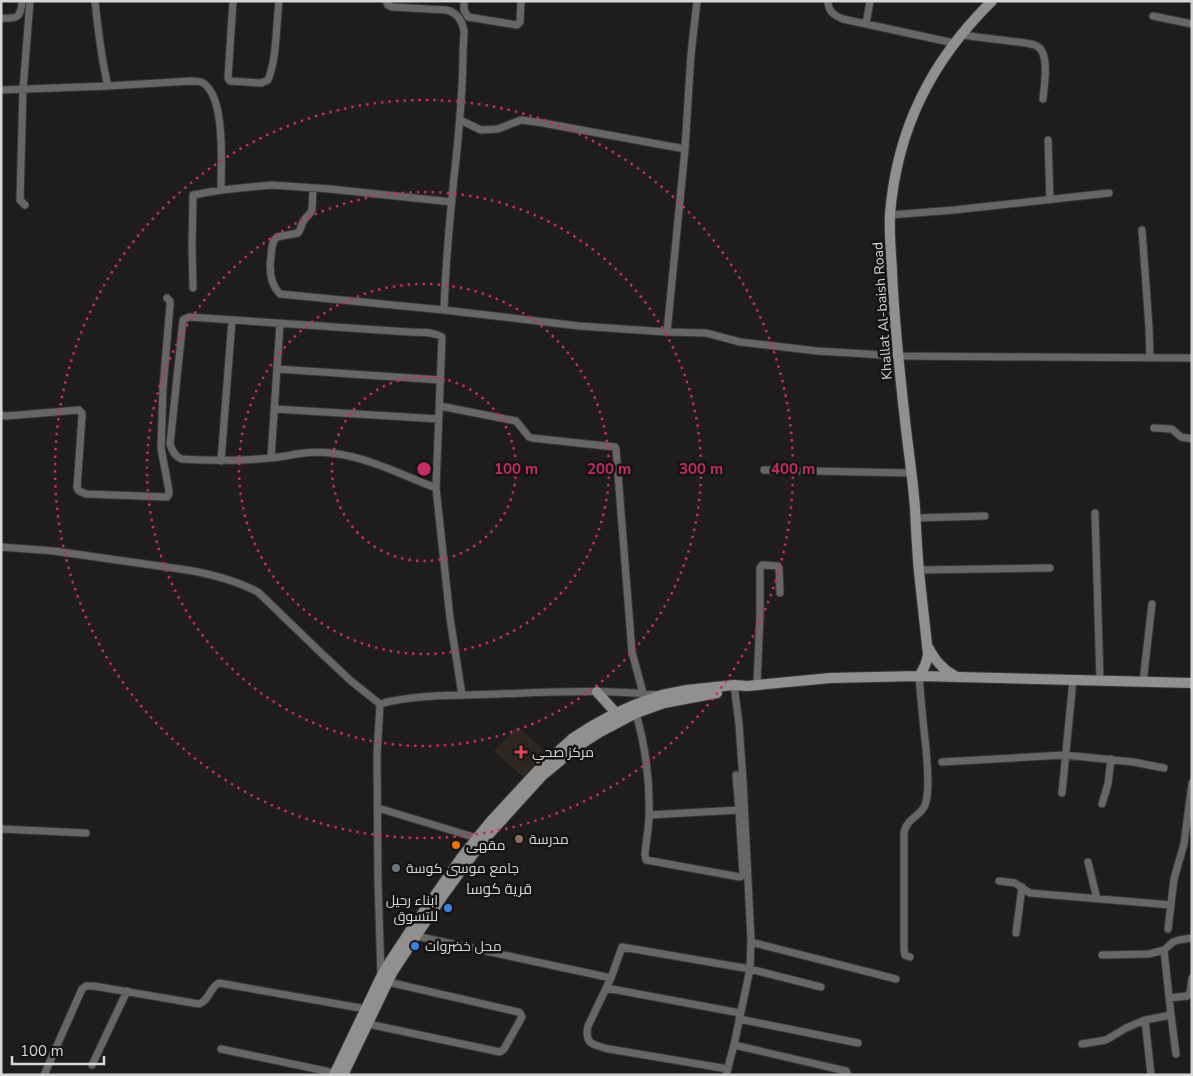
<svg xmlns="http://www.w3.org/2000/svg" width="1193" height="1076" font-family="'Nunito Sans',Cairo,sans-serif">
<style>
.built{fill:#2d2621}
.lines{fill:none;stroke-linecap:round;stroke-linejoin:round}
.street-casing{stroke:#393735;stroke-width:9}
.secondary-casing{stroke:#393735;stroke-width:12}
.street{stroke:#676665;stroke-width:7}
.secondary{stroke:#928f8f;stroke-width:10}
.ring{fill:none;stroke:#c42b67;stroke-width:2.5;stroke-dasharray:2.5 5}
.health-dot{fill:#e0444e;stroke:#161412;stroke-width:2}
.education-dot{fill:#8d6e63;stroke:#161412;stroke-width:2}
.food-dot{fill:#e8710a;stroke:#161412;stroke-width:2}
.worship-dot{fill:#6b7280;stroke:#161412;stroke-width:2}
.shop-dot{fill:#3f7fe0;stroke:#161412;stroke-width:2}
.labels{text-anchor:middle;stroke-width:5;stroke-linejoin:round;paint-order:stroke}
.street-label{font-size:14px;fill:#d8d6d5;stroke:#161412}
.poi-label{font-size:14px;fill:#d8d6d5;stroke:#161412;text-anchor:start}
.neighbourhood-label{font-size:15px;fill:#d8d6d5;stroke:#161412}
.centre{fill:#c42b67;stroke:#161412;stroke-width:2.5}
.ring-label{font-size:15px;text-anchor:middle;font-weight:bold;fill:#c42b67;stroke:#161412;stroke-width:5;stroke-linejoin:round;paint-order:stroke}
</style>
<rect width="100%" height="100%" fill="#1f1d1b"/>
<path class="built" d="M 517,726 L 548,754 L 525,779 L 494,751 Z"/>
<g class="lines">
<g class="street-casing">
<path id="street" d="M 95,1 C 98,30 101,58 108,86
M 233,1 L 228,78 L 230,81 L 261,83 L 268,80 C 277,58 276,26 279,1
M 386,1 L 388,5 L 392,7 L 446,10 C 456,12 462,20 464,31 C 464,39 463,47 463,54 C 463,86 460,118 457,150 C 451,203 446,257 444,310 L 579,326 L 667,332 L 706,333 L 740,342 L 817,351 L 867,354 L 898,356 L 1033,357 L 1192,358
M 464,1 L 464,10 L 468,17 L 517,25 L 520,22 L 521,1
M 828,1 C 828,12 834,15 843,19 L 954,43
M 1153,16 L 1192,24
M 1,18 C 17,19 21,18 22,1
M 866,24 L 870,1
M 961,35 L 1026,43 C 1029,44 1032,44 1035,45 C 1051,51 1044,85 1043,99
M 1,90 L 108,86 L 192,81 C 195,81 200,81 203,83 C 226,97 221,166 221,190
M 460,120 L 481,130 L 498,129 L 521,120 L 543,123 L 685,149
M 1048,140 L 1050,200
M 313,188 L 312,210 C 310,215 305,217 303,222 C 301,226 301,229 298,233 L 277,237 C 271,242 272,249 271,256 C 269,270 270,284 280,294 L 444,310
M 25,205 L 20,200 L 23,89 L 30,1
M 890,215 L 954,210 L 1109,193
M 1142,230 L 1149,327 L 1150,358
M 193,288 L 192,247 L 193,195 L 221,190 L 271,185 L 330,189 L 452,202
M 667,332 L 685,149 L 691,54 L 697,1
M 277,369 L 441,380
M 440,406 L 516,421 L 529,437 L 532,438 L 615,447 L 616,449 L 632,652 L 643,693
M 275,409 L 439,419
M 1,415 L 6,416 L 79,410 L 82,413 L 82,416 L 77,488 L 79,491 L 86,494 L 167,497 L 169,494 L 169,491 L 161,448 L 163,388 L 170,305 L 170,301 L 167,298
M 1154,428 L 1172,429 L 1181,437 L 1192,439
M 271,458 L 280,323
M 221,461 L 232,320
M 764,470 L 911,473
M 436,488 C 402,475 368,457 331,453 C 310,450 290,456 270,458 C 240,461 211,461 181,459 C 175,456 172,451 170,444 L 183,320 L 189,317 L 409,332 C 420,333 433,331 442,337 L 436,488 L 450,618 L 462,695
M 1095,513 L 1100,680
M 915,518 L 985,516
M 1,547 L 54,551 L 187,570 C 211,574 237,581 258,592 L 318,650 L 351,681 L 380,704
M 918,570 L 1050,568
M 1143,682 L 1152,604
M 757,684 L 760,615 L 760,568 L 762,565 L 778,566 L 779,568 L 780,593
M 380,704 C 400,698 413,698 433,696 C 455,695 476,695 498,694 C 551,692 605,689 659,695
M 380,704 L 377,755 L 378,882 L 381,976
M 635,710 C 645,744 650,780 649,815 C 649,828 646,841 645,854 L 646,860 L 740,877 L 743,875 L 739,810 L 649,815
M 942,762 L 1065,755 L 1133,762 L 1164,768
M 736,775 L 739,810
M 1062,793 L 1073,680
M 1102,804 L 1108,784 L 1111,759
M 378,808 L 477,838
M 1,829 L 86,833
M 1088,862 L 1097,899
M 999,881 L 1015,883 L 1025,890 L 1030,893 L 1171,905
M 1168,929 L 1174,879 L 1184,844 L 1192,783
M 1016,933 L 1022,887
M 416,936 L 611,978
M 751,942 L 896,979
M 1164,950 L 1171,1015 L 1176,1054
M 1102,955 L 1149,954 L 1164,950 L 1173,942 L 1179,940 L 1192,938
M 910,957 L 905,955 L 904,950 L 904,832 C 908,816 923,816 926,802 C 930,786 927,764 926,748 C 923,724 921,700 919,676
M 606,988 L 740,1013
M 1169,998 L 1187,996 C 1193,992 1190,984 1192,978
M 739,1019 L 858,1043
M 1145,1020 L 1151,1075
M 368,1024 L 500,1052 L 504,1049 L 522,1017 L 520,1013 L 518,1012 L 388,982
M 1082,1044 L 1106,1040 L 1126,1028 L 1145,1020 L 1171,1015
M 734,1045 L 846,1071 L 848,1075
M 221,1049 L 335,1073
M 92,1065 L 127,991
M 728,1069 L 609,1049 C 594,1045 584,1045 588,1026 L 611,978 L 622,947 L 750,969 L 821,987
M 44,1075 L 82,989 L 86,986 L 94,986 L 199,1004 C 209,1001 210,987 219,983 L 366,1009
M 726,1075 L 734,1045 L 750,969 L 751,940 L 743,781 L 739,724 L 734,685"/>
</g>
<g class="secondary-casing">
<path id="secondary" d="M 928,647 C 935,660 942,669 955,676
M 919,676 C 924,669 927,663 928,654 C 925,627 922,599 919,572 C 917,550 916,529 915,508 C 913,481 909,455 906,429 C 900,376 894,324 892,271 C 891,252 889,233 890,214 C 897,129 931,61 992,1
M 597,692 L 616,713
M 334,1075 L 381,977 L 389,963 L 410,931 L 461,858 L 491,821 L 541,767 L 573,738 L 592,726 L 616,713 L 634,705 L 662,695 L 687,690 L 734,685 L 747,686 L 830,678 L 919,676 L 1192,683
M 343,1075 L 392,973 L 416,936 L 444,894 L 482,842 L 542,776 L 578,746 L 600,732 L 636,713 L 664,703 L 717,693"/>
</g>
<use href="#street" class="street"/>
<use href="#secondary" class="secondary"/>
</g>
<g class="ring">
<circle cx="424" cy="469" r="92"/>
<circle cx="424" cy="469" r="185"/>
<circle cx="424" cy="469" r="277"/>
<circle cx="424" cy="469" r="369"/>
</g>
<path class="health-dot" d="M518.5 744.5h5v5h5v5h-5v5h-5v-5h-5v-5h5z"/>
<circle class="education-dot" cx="519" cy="839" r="5"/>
<circle class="food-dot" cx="456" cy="845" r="5"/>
<circle class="worship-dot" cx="396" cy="868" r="5"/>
<g class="shop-dot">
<circle cx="448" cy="908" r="5"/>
<circle cx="415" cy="946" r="5"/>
</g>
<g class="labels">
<g class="street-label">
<text transform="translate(882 311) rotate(-94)" y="5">Khallat Al-baish Road</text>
</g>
<g class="poi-label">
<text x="532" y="757">مركز صحي</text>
<text x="529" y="844">مدرسة</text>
<text x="466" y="850">مقهى</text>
<text x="406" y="873">جامع موسى كوسة</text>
<text x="438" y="905" text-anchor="end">ابناء رحيل<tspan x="438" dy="16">للتسوق</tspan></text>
<text x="425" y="951">محل خضروات</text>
</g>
<g class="neighbourhood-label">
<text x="499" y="894">قرية كوسا</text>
</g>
</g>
<circle cx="424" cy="469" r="8" class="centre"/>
<g class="ring-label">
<text x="516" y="474">100 m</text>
<text x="609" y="474">200 m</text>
<text x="701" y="474">300 m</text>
<text x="793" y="474">400 m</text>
</g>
<rect width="1193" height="1076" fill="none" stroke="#d8d6d5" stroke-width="5"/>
<path d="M12 1056v8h92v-8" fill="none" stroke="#d8d6d5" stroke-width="2.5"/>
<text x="20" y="1056" font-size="15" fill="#d8d6d5" stroke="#161412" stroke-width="4" paint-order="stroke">100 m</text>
</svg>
